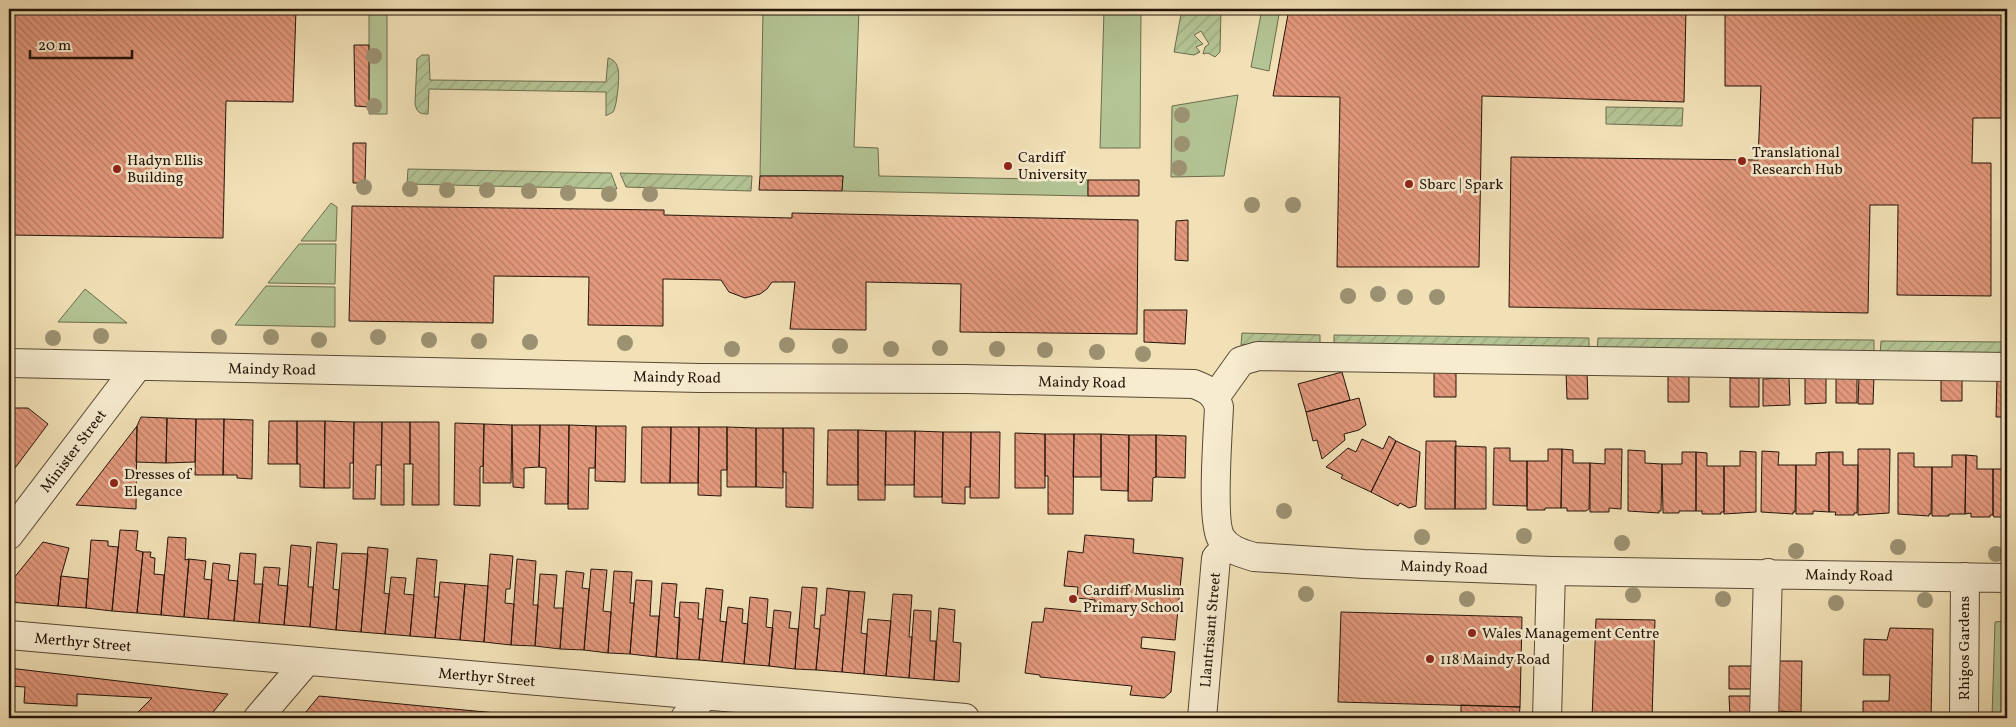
<svg xmlns="http://www.w3.org/2000/svg" width="2016" height="727" font-family="Vollkorn,serif">
<style>
.green{fill:#b4c494;stroke:#6c6c4e}
.garden{fill:url(#garden-furrows);stroke:#6c6c4e}
.building{fill:url(#building-back-hatch);stroke:#241509}
.lines{fill:none;stroke-linecap:round;stroke-linejoin:round}
.minor-casing{stroke:#584834;stroke-width:30}
.minor{stroke:#f7ecd0;stroke-width:28}
.tree{fill:#9c9272}
.poi-dot{fill:#8f2418;stroke:#f7ecd0;stroke-width:2}
.labels{text-anchor:middle;stroke-width:5;stroke-linejoin:round;paint-order:stroke}
.poi-label{font-size:15px;fill:#241509;stroke:#f7ecd0;text-anchor:start}
.street-label{font-size:15px;fill:#241509;stroke:#f7ecd0}
</style>
<defs>
<pattern id="garden-furrows" width="10" height="10" patternUnits="userSpaceOnUse" patternTransform="scale(1.25)"><rect width="10" height="10" fill="#b4c494"/><path d="M-1 1l2-2M0 10L10 0M9 11l2-2" fill="none" stroke="#9ba87e"/></pattern>
<pattern id="building-back-hatch" width="6" height="6" patternUnits="userSpaceOnUse" patternTransform="scale(1.25)"><rect width="6" height="6" fill="#e4997d"/><path d="M-1 5l2 2M0 0l6 6M5-1l2 2" fill="none" stroke="#b97c65"/></pattern>
</defs>
<rect width="100%" height="100%" fill="#f2e1b7"/>
<filter id="stains"><feTurbulence type="fractalNoise" baseFrequency=".004" numOctaves="4"/><feColorMatrix values="0 0 0 0 .2 0 0 0 0 .09 0 0 0 0 .02 0 0 0 .5 -.17"/></filter>
<radialGradient id="worn" r=".72"><stop offset=".6" stop-color="#630" stop-opacity="0"/><stop offset="1" stop-color="#630" stop-opacity=".3"/></radialGradient>
<path class="green" d="M 369,9 L 387,9 L 387,114 L 369,114 Z
M 763,9 L 859,9 L 854,147 L 878,148 L 879,176 L 1088,180 L 1088,196 L 842,191 L 843,176 L 760,176 Z
M 1104,9 L 1141,9 L 1140,148 L 1100,148 Z
M 1262,9 L 1280,9 L 1269,71 L 1251,67 Z
M 1238,95 L 1224,176 L 1171,177 L 1172,106 Z
M 331,203 L 337,207 L 336,241 L 301,241 Z
M 299,244 L 336,244 L 335,284 L 268,283 Z
M 266,286 L 335,287 L 335,327 L 235,325 Z
M 85,289 L 127,323 L 58,322 Z
M 2007,621 L 2007,718 L 1992,718 L 1995,622 Z"/>
<path class="garden" d="M 1182,9 L 1221,9 L 1220,52 L 1215,57 L 1208,53 L 1203,54 L 1205,47 L 1209,44 L 1201,31 L 1194,35 L 1203,44 L 1196,47 L 1200,52 L 1194,55 L 1174,52 Z
M 422,55 L 429,55 L 430,80 L 606,82 L 608,58 C 613,59 617,63 618,69 C 620,75 617,107 613,112 C 612,113 606,115 606,116 L 606,92 L 429,89 L 428,114 C 419,114 417,112 415,104 L 417,59 Z
M 1606,107 L 1683,108 L 1682,126 L 1606,124 Z
M 408,169 L 611,173 L 617,189 L 407,184 Z
M 620,173 L 752,176 L 751,191 L 626,187 Z
M 1242,333 L 1320,335 L 1320,347 L 1241,345 Z
M 1334,335 L 1589,338 L 1589,351 L 1334,347 Z
M 1598,338 L 1874,340 L 1874,355 L 1597,351 Z
M 1881,341 L 2007,342 L 2007,357 L 1880,356 Z"/>
<path class="building" d="M 9,9 L 296,9 L 293,102 L 226,101 L 223,238 L 9,235 Z
M 1289,9 L 1686,9 L 1684,102 L 1482,96 L 1479,267 L 1337,267 L 1340,97 L 1273,96 Z
M 1725,9 L 2007,9 L 2007,118 L 1973,118 L 1972,163 L 1991,163 L 1991,296 L 1897,295 L 1898,205 L 1870,205 L 1868,313 L 1509,307 L 1511,157 L 1758,160 L 1761,86 L 1725,86 Z
M 354,45 L 369,45 L 369,107 L 355,106 Z
M 353,143 L 366,143 L 365,183 L 353,183 Z
M 760,176 L 843,176 L 842,191 L 759,190 Z
M 1088,180 L 1139,180 L 1139,196 L 1088,196 Z
M 352,206 L 664,210 L 664,215 L 792,218 L 792,213 L 1138,220 L 1137,334 L 960,332 L 961,284 L 866,282 L 866,330 L 790,329 L 795,282 L 772,282 L 767,289 L 760,294 L 745,298 L 729,292 L 721,280 L 663,279 L 663,326 L 588,325 L 589,277 L 494,276 L 493,323 L 349,321 Z
M 1188,220 L 1188,261 L 1175,260 L 1176,221 Z
M 1144,310 L 1187,310 L 1185,344 L 1144,342 Z
M 1434,369 L 1456,369 L 1456,397 L 1434,397 Z
M 1566,371 L 1587,371 L 1588,399 L 1567,399 Z
M 1342,372 L 1350,400 L 1306,412 L 1298,384 Z
M 1668,374 L 1689,374 L 1689,402 L 1668,402 Z
M 1805,375 L 1826,375 L 1826,403 L 1805,404 Z
M 1836,375 L 1857,375 L 1857,403 L 1836,403 Z
M 1859,376 L 1874,376 L 1873,404 L 1858,404 Z
M 1730,378 L 1759,378 L 1759,407 L 1730,407 Z
M 1789,378 L 1790,405 L 1763,406 L 1763,379 Z
M 1941,378 L 1962,378 L 1962,401 L 1941,401 Z
M 1997,379 L 2007,379 L 2007,417 L 1996,417 Z
M 1359,398 L 1366,425 L 1359,430 L 1344,434 L 1345,440 L 1322,459 L 1317,440 L 1313,441 L 1306,412 Z
M 13,408 L 28,408 L 48,424 L 9,476 L 9,413 Z
M 141,417 L 167,418 L 166,463 L 136,462 L 137,426 Z
M 167,418 L 196,419 L 195,462 L 166,463 Z
M 196,419 L 224,419 L 223,475 L 195,475 Z
M 224,419 L 253,420 L 252,479 L 237,478 L 237,475 L 223,475 Z
M 269,421 L 297,421 L 297,464 L 268,464 Z
M 297,421 L 325,421 L 324,488 L 300,487 L 300,464 L 297,464 Z
M 325,421 L 354,422 L 353,463 L 350,463 L 350,488 L 324,488 Z
M 354,422 L 382,422 L 381,465 L 376,465 L 375,499 L 353,499 Z
M 382,422 L 410,422 L 410,464 L 404,464 L 404,505 L 381,505 Z
M 410,422 L 439,422 L 439,505 L 412,505 L 413,464 L 410,464 Z
M 455,423 L 484,424 L 483,466 L 480,467 L 480,506 L 454,505 Z
M 484,424 L 512,425 L 511,483 L 483,483 Z
M 512,425 L 540,425 L 539,467 L 524,468 L 524,488 L 513,487 Z
M 540,425 L 569,425 L 568,504 L 545,504 L 546,468 L 539,467 Z
M 569,425 L 596,426 L 595,468 L 589,468 L 588,509 L 568,509 Z
M 137,426 L 136,509 L 76,505 Z
M 596,426 L 626,426 L 625,482 L 595,481 Z
M 642,427 L 671,427 L 670,483 L 641,483 Z
M 671,427 L 699,427 L 698,483 L 670,483 Z
M 699,427 L 727,427 L 727,470 L 721,470 L 721,496 L 698,495 Z
M 727,427 L 756,428 L 756,487 L 727,487 Z
M 756,428 L 783,428 L 783,488 L 756,487 Z
M 783,428 L 814,428 L 813,508 L 786,507 L 786,472 L 783,472 Z
M 828,430 L 858,430 L 858,485 L 827,485 Z
M 858,430 L 886,431 L 885,500 L 858,500 Z
M 886,431 L 915,431 L 914,485 L 885,485 Z
M 915,431 L 943,432 L 942,497 L 914,497 Z
M 943,432 L 971,432 L 970,487 L 965,487 L 965,504 L 942,503 Z
M 971,432 L 1000,432 L 999,498 L 970,498 Z
M 1015,433 L 1045,434 L 1045,488 L 1015,488 Z
M 1045,434 L 1074,434 L 1073,514 L 1048,514 L 1048,476 L 1045,476 Z
M 1074,434 L 1101,434 L 1101,477 L 1073,477 Z
M 1101,434 L 1129,435 L 1128,491 L 1101,490 Z
M 1129,435 L 1156,435 L 1156,477 L 1153,478 L 1152,501 L 1128,501 Z
M 1156,435 L 1186,436 L 1185,478 L 1156,477 Z
M 1389,436 L 1396,441 L 1371,492 L 1341,478 L 1343,475 L 1326,467 L 1348,448 L 1356,452 L 1362,439 L 1383,449 Z
M 1396,441 L 1420,452 L 1416,506 L 1409,508 L 1400,503 L 1398,506 L 1371,492 Z
M 1426,441 L 1456,441 L 1455,509 L 1425,509 Z
M 1455,446 L 1486,447 L 1486,509 L 1455,509 Z
M 1494,448 L 1510,448 L 1510,461 L 1527,461 L 1527,506 L 1493,505 Z
M 1548,449 L 1562,449 L 1561,508 L 1545,508 L 1545,510 L 1527,510 L 1527,461 L 1548,461 Z
M 1562,449 L 1573,450 L 1573,463 L 1590,463 L 1589,509 L 1586,511 L 1567,511 L 1567,508 L 1561,508 Z
M 1605,449 L 1622,449 L 1621,509 L 1609,508 L 1609,512 L 1590,512 L 1590,463 L 1605,464 Z
M 1858,449 L 1890,449 L 1889,513 L 1858,515 Z
M 1628,450 L 1645,451 L 1645,463 L 1662,464 L 1661,511 L 1659,511 L 1659,513 L 1628,511 Z
M 1740,451 L 1756,452 L 1756,512 L 1724,514 L 1724,466 L 1740,466 Z
M 1762,451 L 1779,452 L 1778,465 L 1796,465 L 1795,512 L 1793,512 L 1793,514 L 1761,512 Z
M 1682,452 L 1696,452 L 1696,511 L 1679,511 L 1679,513 L 1663,513 L 1662,464 L 1682,464 Z
M 1696,452 L 1707,453 L 1707,466 L 1724,466 L 1724,512 L 1721,512 L 1721,514 L 1702,514 L 1702,511 L 1696,511 Z
M 1829,452 L 1843,452 L 1843,465 L 1858,465 L 1857,513 L 1854,513 L 1854,515 L 1835,515 L 1836,512 L 1829,512 Z
M 1829,452 L 1829,512 L 1813,511 L 1813,514 L 1796,514 L 1796,465 L 1816,465 L 1816,453 Z
M 1898,453 L 1914,453 L 1914,467 L 1932,467 L 1931,514 L 1929,514 L 1929,516 L 1898,514 Z
M 1952,455 L 1966,455 L 1965,514 L 1949,514 L 1949,516 L 1932,516 L 1932,467 L 1952,467 Z
M 1966,455 L 1977,456 L 1977,469 L 1993,469 L 1993,515 L 1990,515 L 1990,517 L 1971,517 L 1971,513 L 1965,514 Z
M 1993,469 L 2007,469 L 2007,517 L 1994,517 L 1993,515 Z
M 120,530 L 138,531 L 136,550 L 143,552 L 137,613 L 112,611 Z
M 1085,535 L 1134,539 L 1133,553 L 1183,558 L 1175,640 L 1142,637 L 1141,648 L 1175,652 L 1171,692 L 1164,698 L 1130,695 L 1132,686 L 1040,677 L 1040,675 L 1025,673 L 1032,622 L 1043,622 L 1045,608 L 1098,613 L 1099,608 L 1094,608 L 1095,600 L 1077,598 L 1078,587 L 1064,586 L 1068,551 L 1083,553 Z
M 168,537 L 186,538 L 185,560 L 189,559 L 184,617 L 161,615 Z
M 91,540 L 108,541 L 108,546 L 118,547 L 112,611 L 86,608 Z
M 43,542 L 69,548 L 61,576 L 58,606 L 9,602 L 9,584 Z
M 317,542 L 337,544 L 333,589 L 339,590 L 336,630 L 310,627 Z
M 291,545 L 311,547 L 308,587 L 313,587 L 310,627 L 284,625 Z
M 368,547 L 388,549 L 384,593 L 389,594 L 385,634 L 361,632 Z
M 143,552 L 151,552 L 150,557 L 155,558 L 154,574 L 164,575 L 161,615 L 137,613 Z
M 240,553 L 256,554 L 254,584 L 263,584 L 259,623 L 234,621 Z
M 342,553 L 368,554 L 361,632 L 336,630 Z
M 490,554 L 513,556 L 510,589 L 506,589 L 505,603 L 514,604 L 511,645 L 484,642 Z
M 417,558 L 437,560 L 434,597 L 439,597 L 435,638 L 410,636 Z
M 189,559 L 206,561 L 204,579 L 212,580 L 208,619 L 184,617 Z
M 517,559 L 536,561 L 533,605 L 538,605 L 535,646 L 511,645 Z
M 213,563 L 230,565 L 228,580 L 238,581 L 234,621 L 208,619 Z
M 264,567 L 280,568 L 278,585 L 288,586 L 284,625 L 259,623 Z
M 591,569 L 607,570 L 603,611 L 611,612 L 608,653 L 584,650 Z
M 566,571 L 584,573 L 582,588 L 589,589 L 584,650 L 560,649 Z
M 614,571 L 632,572 L 630,603 L 634,603 L 630,654 L 608,653 Z
M 540,574 L 557,575 L 554,608 L 563,608 L 560,649 L 535,646 Z
M 61,576 L 88,579 L 86,608 L 58,606 Z
M 391,577 L 406,578 L 404,594 L 414,595 L 410,636 L 385,634 Z
M 636,580 L 652,581 L 650,616 L 659,616 L 656,657 L 630,654 Z
M 440,582 L 465,584 L 460,640 L 435,638 Z
M 662,583 L 677,584 L 674,617 L 680,618 L 677,659 L 656,657 Z
M 465,584 L 488,586 L 484,642 L 460,640 Z
M 802,587 L 817,588 L 814,628 L 820,629 L 816,670 L 795,669 Z
M 706,588 L 723,590 L 720,621 L 726,622 L 722,662 L 699,660 Z
M 827,588 L 849,591 L 842,672 L 816,670 L 821,615 L 825,615 Z
M 849,591 L 865,592 L 861,633 L 867,634 L 864,674 L 842,672 Z
M 893,594 L 912,595 L 909,637 L 912,637 L 909,678 L 886,676 Z
M 750,597 L 768,599 L 766,627 L 773,628 L 769,666 L 744,664 Z
M 680,602 L 699,603 L 698,619 L 703,619 L 699,660 L 677,659 Z
M 728,607 L 743,609 L 742,623 L 748,624 L 744,664 L 722,662 Z
M 939,608 L 955,610 L 953,642 L 961,643 L 959,682 L 934,680 Z
M 774,610 L 791,612 L 789,628 L 798,629 L 795,669 L 769,666 Z
M 914,610 L 931,611 L 930,641 L 936,641 L 934,680 L 909,678 Z
M 1341,612 L 1522,617 L 1520,707 L 1338,702 Z
M 868,619 L 891,621 L 886,676 L 864,674 Z
M 1596,619 L 1655,620 L 1652,718 L 1592,718 Z
M 1890,628 L 1933,629 L 1931,718 L 1863,718 L 1863,701 L 1889,701 L 1890,675 L 1863,675 L 1864,639 L 1887,640 Z
M 1774,661 L 1802,661 L 1801,712 L 1772,711 Z
M 1729,666 L 1754,666 L 1755,689 L 1729,689 Z
M 9,668 L 228,694 L 208,718 L 132,718 L 152,698 L 77,694 L 77,706 L 24,703 L 25,687 L 9,686 Z
M 319,696 L 432,707 L 507,714 L 506,718 L 301,718 Z
M 1729,696 L 1755,696 L 1755,718 L 1730,718 Z
M 1461,705 L 1520,707 L 1519,718 L 1461,718 Z"/>
<g class="lines">
<g class="minor-casing">
<path id="minor" d="M 9,363 L 700,378 L 965,379 L 1194,384 C 1207,389 1215,393 1219,407 C 1218,431 1211,521 1221,538 C 1229,550 1241,553 1254,557 L 1364,564 L 1551,571 L 2007,578
M 1216,396 L 1241,361 L 1258,356 L 2007,367
M 9,535 L 137,367
M 9,635 L 965,718
M 258,718 L 306,662
M 685,718 L 704,696
M 1202,718 L 1216,558 L 1227,546
M 1547,718 L 1551,571
M 1764,718 L 1768,573
M 1964,718 L 1965,577"/>
</g>
<use href="#minor" class="minor"/>
</g>
<g class="tree">
<circle cx="374" cy="56" r="8"/>
<circle cx="374" cy="106" r="8"/>
<circle cx="1182" cy="115" r="8"/>
<circle cx="1182" cy="144" r="8"/>
<circle cx="1179" cy="168" r="8"/>
<circle cx="364" cy="187" r="8"/>
<circle cx="410" cy="189" r="8"/>
<circle cx="447" cy="190" r="8"/>
<circle cx="487" cy="190" r="8"/>
<circle cx="529" cy="191" r="8"/>
<circle cx="568" cy="193" r="8"/>
<circle cx="609" cy="194" r="8"/>
<circle cx="650" cy="194" r="8"/>
<circle cx="1252" cy="205" r="8"/>
<circle cx="1293" cy="205" r="8"/>
<circle cx="1378" cy="294" r="8"/>
<circle cx="1348" cy="296" r="8"/>
<circle cx="1405" cy="297" r="8"/>
<circle cx="1437" cy="297" r="8"/>
<circle cx="101" cy="336" r="8"/>
<circle cx="219" cy="337" r="8"/>
<circle cx="271" cy="337" r="8"/>
<circle cx="378" cy="337" r="8"/>
<circle cx="53" cy="338" r="8"/>
<circle cx="319" cy="340" r="8"/>
<circle cx="429" cy="340" r="8"/>
<circle cx="479" cy="341" r="8"/>
<circle cx="530" cy="342" r="8"/>
<circle cx="625" cy="343" r="8"/>
<circle cx="787" cy="345" r="8"/>
<circle cx="840" cy="346" r="8"/>
<circle cx="940" cy="348" r="8"/>
<circle cx="732" cy="349" r="8"/>
<circle cx="891" cy="349" r="8"/>
<circle cx="997" cy="349" r="8"/>
<circle cx="1045" cy="350" r="8"/>
<circle cx="1097" cy="352" r="8"/>
<circle cx="1143" cy="354" r="8"/>
<circle cx="1284" cy="511" r="8"/>
<circle cx="1524" cy="536" r="8"/>
<circle cx="1422" cy="537" r="8"/>
<circle cx="1622" cy="543" r="8"/>
<circle cx="1898" cy="547" r="8"/>
<circle cx="1796" cy="551" r="8"/>
<circle cx="1996" cy="554" r="8"/>
<circle cx="1306" cy="594" r="8"/>
<circle cx="1633" cy="595" r="8"/>
<circle cx="1467" cy="599" r="8"/>
<circle cx="1723" cy="599" r="8"/>
<circle cx="1925" cy="600" r="8"/>
<circle cx="1836" cy="603" r="8"/>
</g>
<g class="poi-dot">
<circle cx="1742" cy="161" r="5"/>
<circle cx="1008" cy="166" r="5"/>
<circle cx="117" cy="169" r="5"/>
<circle cx="1409" cy="184" r="5"/>
<circle cx="114" cy="483" r="5"/>
<circle cx="1073" cy="599" r="5"/>
<circle cx="1472" cy="633" r="5"/>
<circle cx="1430" cy="659" r="5"/>
</g>
<g class="labels">
<g class="poi-label">
<text x="1752" y="157">Translational<tspan x="1752" dy="17">Research Hub</tspan></text>
<text x="1018" y="162">Cardiff<tspan x="1018" dy="17">University</tspan></text>
<text x="127" y="165">Hadyn Ellis<tspan x="127" dy="17">Building</tspan></text>
<text x="1419" y="189">Sbarc | Spark</text>
<text x="124" y="479">Dresses of<tspan x="124" dy="17">Elegance</tspan></text>
<text x="1083" y="595">Cardiff Muslim<tspan x="1083" dy="17">Primary School</tspan></text>
<text x="1482" y="638">Wales Management Centre</text>
<text x="1440" y="664">118 Maindy Road</text>
</g>
<g class="street-label">
<text transform="translate(272 369) rotate(1)" y="5">Maindy Road</text>
<text transform="translate(677 377) rotate(1)" y="5">Maindy Road</text>
<text transform="translate(1082 382) rotate(1)" y="5">Maindy Road</text>
<text transform="translate(73 451) rotate(-53)" y="5">Minister Street</text>
<text transform="translate(1444 567) rotate(2)" y="5">Maindy Road</text>
<text transform="translate(1849 575) rotate(1)" y="5">Maindy Road</text>
<text transform="translate(1210 630) rotate(-85)" y="5">Llantrisant Street</text>
<text transform="translate(83 642) rotate(5)" y="5">Merthyr Street</text>
<text transform="translate(1964 648) rotate(-90)" y="5">Rhigos Gardens</text>
<text transform="translate(487 677) rotate(5)" y="5">Merthyr Street</text>
</g>
</g>
<rect width="2016" height="727" fill="none" stroke="#f2e1b7" stroke-width="30"/>
<rect x="10" y="10" width="1996" height="707" fill="none" stroke="#241509" stroke-width="2.5"/>
<rect x="15" y="15" width="1986" height="697" fill="none" stroke="#241509"/>
<path d="M30 50v8h102v-8" fill="none" stroke="#241509" stroke-width="2.5"/>
<text x="38" y="50" font-size="15" fill="#241509" stroke="#f7ecd0" stroke-width="4" paint-order="stroke">20 m</text>
<rect width="100%" height="100%" filter="url(#stains)"/>
<rect width="100%" height="100%" fill="url(#worn)"/>
</svg>
